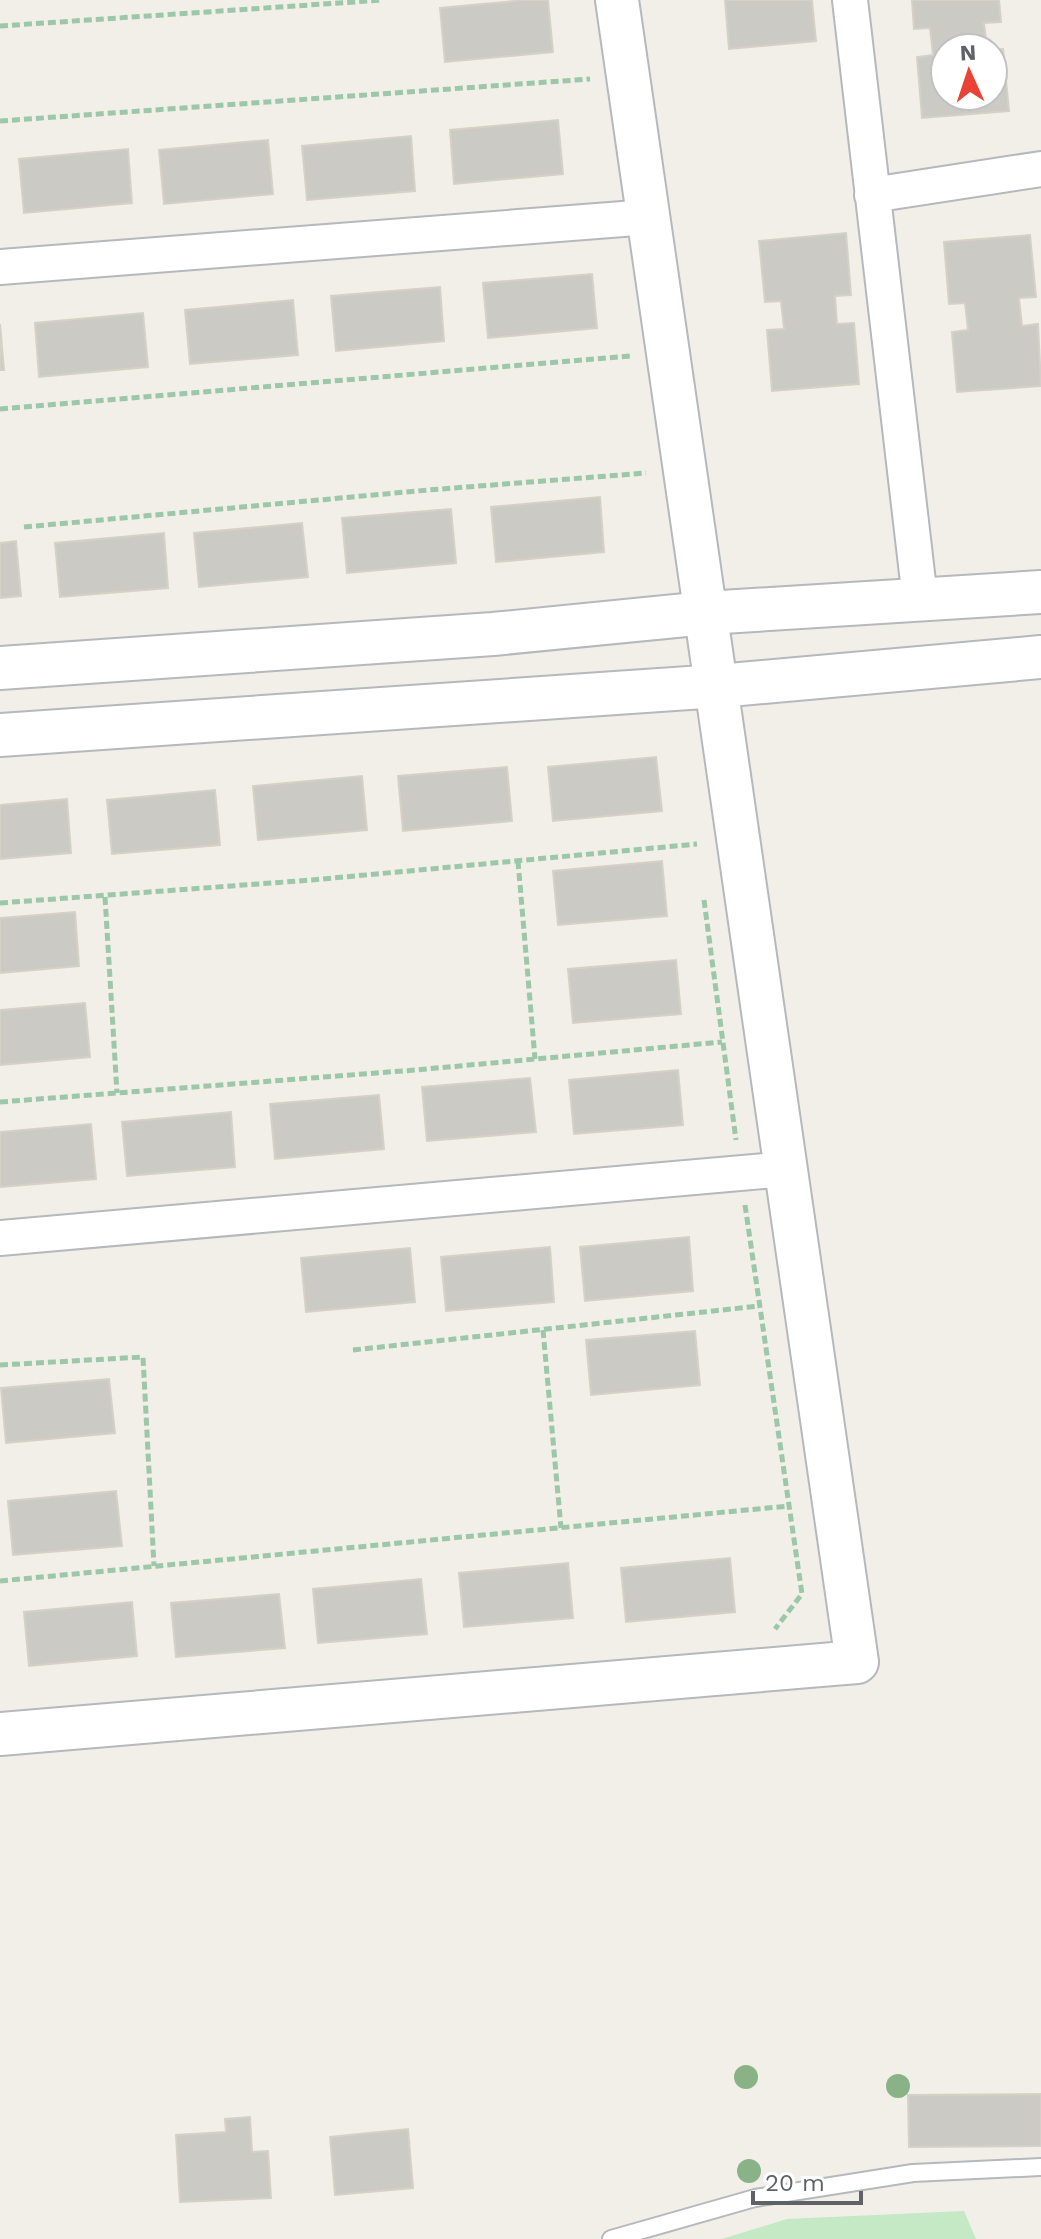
<svg xmlns="http://www.w3.org/2000/svg" width="1041" height="2239" font-family="'Work Sans',sans-serif">
<style>
.green{fill:#c5e8c5}
.building{fill:#cccac5;stroke:#d6d1c6;stroke-width:2}
.lines{fill:none;stroke-linecap:round;stroke-linejoin:round}
.service-casing{stroke:#b5b8bc;stroke-width:20}
.minor-casing{stroke:#b5b8bc;stroke-width:38}
.tertiary-casing{stroke:#b5b8bc;stroke-width:46}
.path{stroke:#9cc7a9;stroke-width:5;stroke-dasharray:8 4;stroke-linecap:butt}
.service{stroke:#fff;stroke-width:16}
.minor{stroke:#fff;stroke-width:34}
.tertiary{stroke:#fff;stroke-width:42}
.tree{fill:#89b387}
</style>
<rect width="100%" height="100%" fill="#f1efe8"/>
<path class="green" d="M 964,2211 L 976,2239 L 722,2239 L 787,2219 Z"/>
<path class="building" d="M 525,0 L 548,0 L 553,52 L 445,62 L 440,8 Z
M 725,0 L 812,0 L 816,41 L 729,49 Z
M 912,0 L 999,0 L 1001,22 L 984,23 L 987,48 L 945,48 L 945,96 L 993,96 L 993,50 L 1003,49 L 1009,111 L 922,118 L 917,57 L 933,55 L 930,28 L 914,29 Z
M 558,120 L 563,174 L 454,184 L 450,130 Z
M 411,136 L 415,191 L 307,200 L 302,146 Z
M 268,140 L 273,194 L 164,204 L 159,150 Z
M 128,149 L 132,203 L 24,213 L 19,159 Z
M 846,233 L 851,295 L 835,296 L 837,324 L 854,323 L 859,384 L 772,391 L 767,330 L 784,329 L 781,301 L 765,302 L 759,241 Z
M 1030,235 L 1036,297 L 1019,298 L 1022,326 L 1038,324 L 1041,386 L 957,392 L 952,332 L 968,330 L 965,303 L 949,304 L 944,242 Z
M 592,274 L 597,328 L 488,338 L 483,283 Z
M 440,287 L 444,341 L 336,351 L 331,296 Z
M 293,300 L 298,355 L 190,364 L 185,310 Z
M 143,313 L 148,367 L 39,377 L 35,323 Z
M 0,324 L 4,370 L 0,370 Z
M 600,497 L 604,552 L 496,562 L 491,507 Z
M 451,509 L 456,563 L 347,573 L 342,518 Z
M 302,523 L 308,577 L 199,587 L 194,533 Z
M 164,533 L 168,588 L 60,597 L 55,543 Z
M 16,541 L 21,596 L 0,598 L 0,543 Z
M 656,757 L 662,811 L 553,821 L 548,767 Z
M 507,767 L 512,821 L 403,831 L 398,776 Z
M 362,776 L 367,830 L 258,840 L 253,786 Z
M 215,790 L 220,845 L 112,854 L 107,800 Z
M 67,799 L 71,853 L 0,859 L 0,805 Z
M 662,861 L 667,916 L 558,925 L 553,871 Z
M 75,912 L 79,966 L 0,973 L 0,918 Z
M 676,960 L 681,1014 L 573,1023 L 568,969 Z
M 85,1003 L 90,1057 L 0,1065 L 0,1010 Z
M 678,1070 L 683,1125 L 574,1134 L 569,1080 Z
M 530,1078 L 536,1132 L 427,1141 L 422,1087 Z
M 379,1095 L 384,1149 L 275,1159 L 270,1104 Z
M 231,1112 L 235,1167 L 127,1176 L 122,1122 Z
M 91,1124 L 96,1179 L 0,1187 L 0,1132 Z
M 689,1237 L 693,1291 L 585,1301 L 580,1247 Z
M 550,1247 L 554,1302 L 446,1311 L 441,1257 Z
M 410,1248 L 415,1302 L 306,1312 L 301,1258 Z
M 695,1331 L 700,1385 L 591,1395 L 586,1340 Z
M 109,1379 L 115,1433 L 6,1443 L 1,1388 Z
M 116,1491 L 122,1546 L 13,1555 L 8,1501 Z
M 730,1558 L 735,1612 L 626,1622 L 621,1568 Z
M 568,1563 L 573,1618 L 464,1627 L 459,1573 Z
M 421,1579 L 427,1634 L 318,1643 L 313,1589 Z
M 279,1594 L 285,1648 L 176,1657 L 171,1603 Z
M 132,1602 L 137,1656 L 29,1666 L 24,1612 Z
M 1041,2094 L 1041,2146 L 909,2147 L 908,2095 Z
M 250,2117 L 252,2152 L 268,2151 L 271,2198 L 180,2202 L 176,2135 L 226,2132 L 225,2119 Z
M 408,2129 L 413,2188 L 335,2195 L 330,2137 Z"/>
<g class="lines">
<g class="service-casing">
<path id="service" d="M 611,2239 L 755,2198 L 913,2173 L 1041,2167"/>
</g>
<g class="minor-casing">
<path id="minor" d="M 850,0 L 920,599
M 872,195 L 1041,169
M 0,267 L 649,217
M 0,1238 L 787,1169"/>
</g>
<g class="tertiary-casing">
<path id="tertiary" d="M 0,668 L 493,634 L 706,613 L 1041,592
M 0,735 L 718,686 L 1041,657
M 0,1734 L 857,1662 L 617,0"/>
</g>
<path class="path" d="M 0,26 L 383,0
M 0,121 L 590,79
M 0,409 L 630,356
M 24,527 L 428,490 L 646,473
M 518,861 L 535,1059
M 105,897 L 117,1093
M 704,900 L 736,1140
M 0,903 L 312,880 L 697,844
M 0,1102 L 415,1070 L 722,1042
M 745,1205 L 802,1594 L 775,1629
M 543,1330 L 561,1528
M 353,1350 L 759,1306
M 0,1365 L 143,1357 L 154,1566
M 0,1581 L 789,1506"/>
<use href="#service" class="service"/>
<use href="#minor" class="minor"/>
<use href="#tertiary" class="tertiary"/>
</g>
<g class="tree">
<circle cx="746" cy="2077" r="12"/>
<circle cx="898" cy="2086" r="12"/>
<circle cx="749" cy="2171" r="12"/>
</g>
<g transform="translate(969 72) rotate(357)"><circle r="38" fill="#ffffff" stroke="#bfc1c3" stroke-width="2"/>
<path d="M0-6L14 30L0 20L-14 30Z" fill="#ea4335"/>
<text y="-12" font-size="22" font-weight="bold" text-anchor="middle" fill="#5f6368">N</text>
</g>
<path d="M753 2191v12h108v-12" fill="none" stroke="#5f6368" stroke-width="4"/>
<text x="765" y="2191" font-size="24" fill="#5f6368" stroke="#ffffff" stroke-width="6" paint-order="stroke">20 m</text>
</svg>
